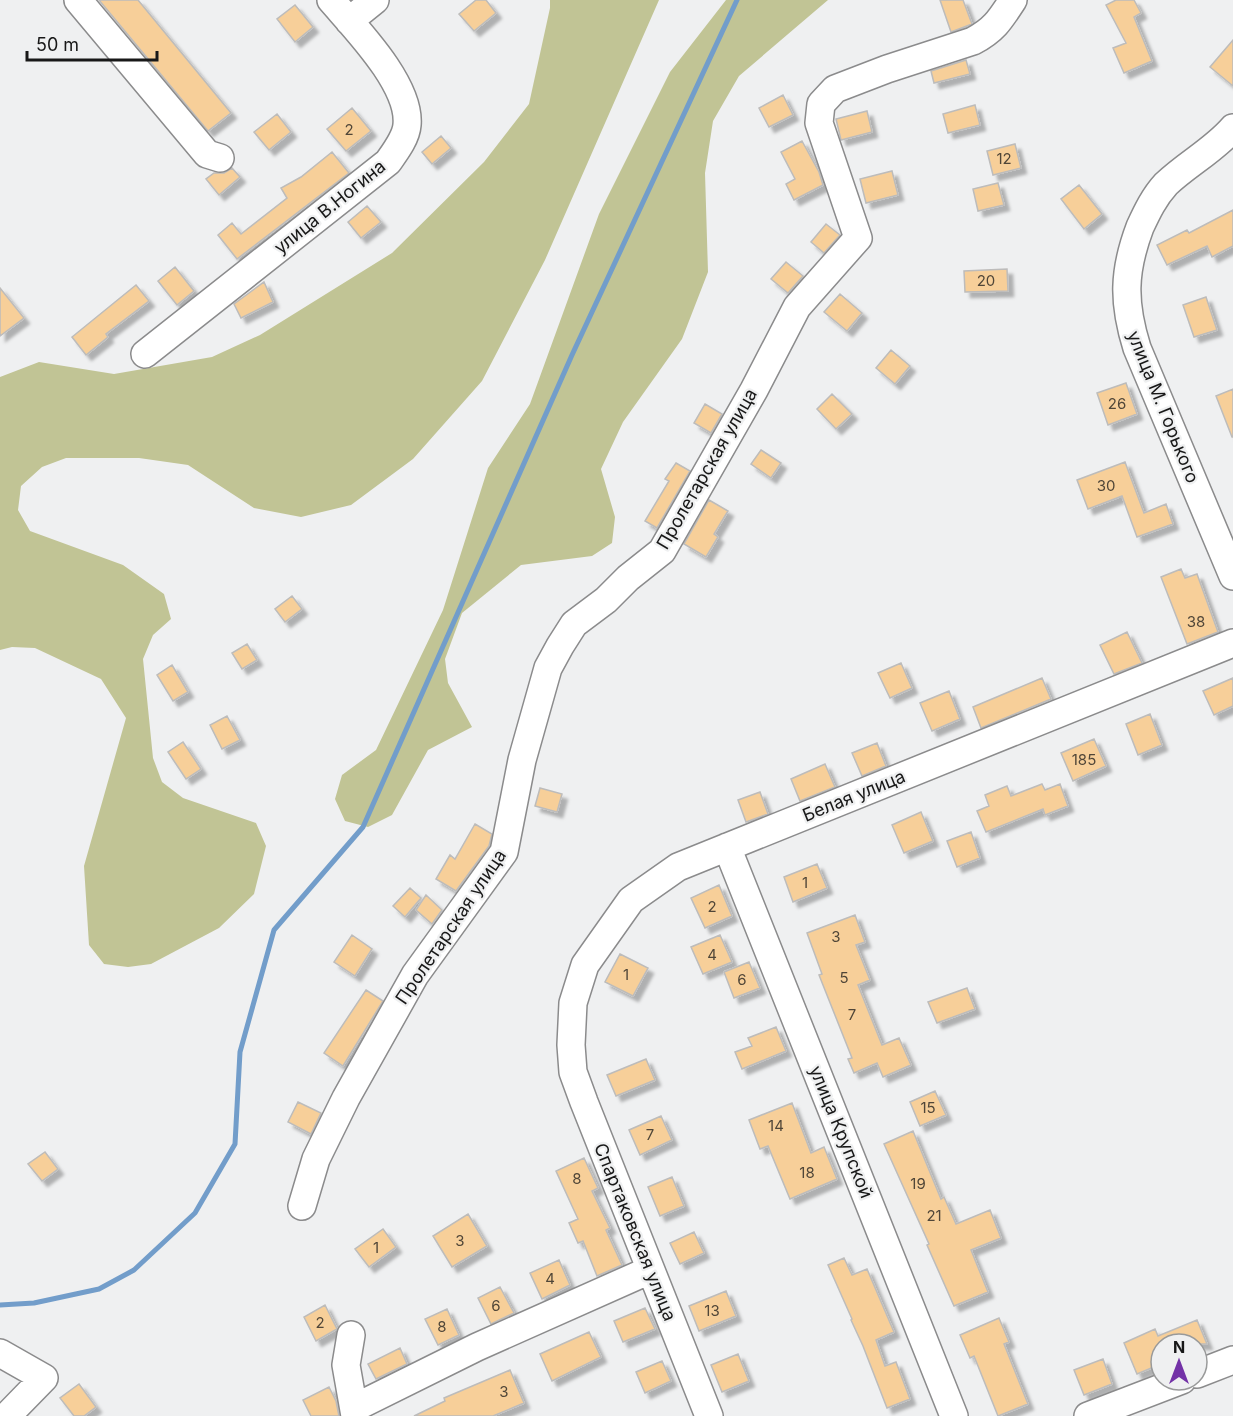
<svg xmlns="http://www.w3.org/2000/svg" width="1233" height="1416" font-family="Inter,sans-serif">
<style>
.green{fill:#c1c495}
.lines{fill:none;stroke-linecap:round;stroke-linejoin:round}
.stream{stroke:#729dca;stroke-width:5}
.building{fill:#f7cf99;stroke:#bdbcbb;stroke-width:1.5;filter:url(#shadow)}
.minor-casing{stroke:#8b8b8c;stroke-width:30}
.minor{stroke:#fff;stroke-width:27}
.labels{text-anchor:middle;stroke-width:4.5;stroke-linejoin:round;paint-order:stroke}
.number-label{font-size:15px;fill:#504638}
.street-label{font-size:18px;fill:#181818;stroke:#eff0f1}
</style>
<defs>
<filter id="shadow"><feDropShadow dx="5.5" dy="5.5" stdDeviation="1.5" flood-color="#0004"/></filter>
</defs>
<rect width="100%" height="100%" fill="#eff0f1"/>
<path class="green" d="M 550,0 L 659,0 L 545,260 L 482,381 L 413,459 L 351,505 L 301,517 L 254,508 L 188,465 L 139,458 L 66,458 L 42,467 L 21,486 L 18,510 L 30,531 L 123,565 L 164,594 L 171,619 L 153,635 L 143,659 L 153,758 L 162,782 L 183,798 L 256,823 L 266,846 L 254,894 L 219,928 L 151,964 L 128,967 L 104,964 L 89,945 L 84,866 L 126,718 L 101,679 L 35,648 L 12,647 L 0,650 L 0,377 L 39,362 L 114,374 L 212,357 L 260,335 L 392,253 L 484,162 L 529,104 L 550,8 Z
M 726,0 L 828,0 L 739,76 L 713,121 L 705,173 L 708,272 L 682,339 L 623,422 L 601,469 L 615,517 L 612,543 L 592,556 L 521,565 L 462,613 L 445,659 L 448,683 L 472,727 L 428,750 L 392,815 L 368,827 L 345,821 L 335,799 L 342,775 L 376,750 L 443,610 L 488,468 L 530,404 L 599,214 L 670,72 Z"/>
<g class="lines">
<path class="stream" d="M 0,1305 L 34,1303 L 99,1289 L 134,1270 L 195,1213 L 235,1144 L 240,1052 L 274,930 L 363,827 L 572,355 L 737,0"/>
</g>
<path class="building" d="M 99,0 L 138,0 L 231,113 L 208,131 Z
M 476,0 L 486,0 L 496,13 L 474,31 L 459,14 Z
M 940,0 L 963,0 L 972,24 L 951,32 Z
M 1116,0 L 1134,0 L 1141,13 L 1134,17 L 1152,61 L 1124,73 L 1113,48 L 1126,43 L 1106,5 Z
M 295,5 L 313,27 L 295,42 L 277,19 Z
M 1233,40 L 1233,86 L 1210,67 Z
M 966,60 L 970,74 L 934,83 L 931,71 Z
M 783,95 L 793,115 L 769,127 L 759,108 Z
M 975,105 L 980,125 L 948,133 L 943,114 Z
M 352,108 L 371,131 L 346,151 L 327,129 Z
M 867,111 L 872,132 L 841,140 L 836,119 Z
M 277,114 L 291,132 L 269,150 L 254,132 Z
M 441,136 L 451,148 L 432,164 L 422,152 Z
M 802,141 L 819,172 L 823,185 L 794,200 L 786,184 L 795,179 L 781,152 Z
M 1015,144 L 1021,168 L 993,175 L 987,151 Z
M 332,152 L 349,173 L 237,259 L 218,235 L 232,223 L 241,234 L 287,198 L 281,188 L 301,177 Z
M 232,168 L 240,177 L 219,195 L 206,179 L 214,173 L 224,173 Z
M 892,171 L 898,195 L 866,203 L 860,179 Z
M 998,183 L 1004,205 L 978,211 L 973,189 Z
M 1079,185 L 1102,214 L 1084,229 L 1061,199 Z
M 367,206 L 381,222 L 361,238 L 348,222 Z
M 1233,210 L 1233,246 L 1212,257 L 1207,246 L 1167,265 L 1157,245 L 1187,230 L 1189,233 Z
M 826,224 L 840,235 L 824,253 L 811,242 Z
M 786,262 L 803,276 L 788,293 L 771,279 Z
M 175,267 L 194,291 L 177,305 L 158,281 Z
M 1007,269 L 1008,291 L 965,292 L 964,271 Z
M 264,282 L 273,302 L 241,318 L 234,304 Z
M 136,285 L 149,301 L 106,334 L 108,337 L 86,355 L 72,337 Z
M 0,288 L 24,318 L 0,336 Z
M 840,294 L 862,313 L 847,331 L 824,312 Z
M 1206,297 L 1217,330 L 1194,337 L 1183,305 Z
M 891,350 L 910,366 L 895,384 L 876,368 Z
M 1126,383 L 1137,414 L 1108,425 L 1097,393 Z
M 1233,389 L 1233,437 L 1232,437 L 1216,396 Z
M 832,394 L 852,414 L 836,429 L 817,409 Z
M 705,404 L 722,414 L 711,433 L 694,423 Z
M 761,450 L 781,463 L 771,478 L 751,464 Z
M 1125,462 L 1144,513 L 1166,504 L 1173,524 L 1137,537 L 1122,496 L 1088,509 L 1077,480 Z
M 676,463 L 690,471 L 657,528 L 645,521 L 669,481 L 665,479 Z
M 709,500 L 728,511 L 714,534 L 718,537 L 706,557 L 684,544 Z
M 1181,569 L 1185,578 L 1197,574 L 1218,632 L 1187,644 L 1161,577 Z
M 292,596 L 302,609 L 285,622 L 275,609 Z
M 1127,632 L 1142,663 L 1114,674 L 1100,645 Z
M 247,644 L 257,660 L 242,669 L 232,653 Z
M 901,663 L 912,688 L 890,698 L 878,673 Z
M 172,665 L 188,692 L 173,701 L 157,675 Z
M 1042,678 L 1051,699 L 981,728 L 973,707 Z
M 1233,678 L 1233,706 L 1214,715 L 1203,691 Z
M 949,691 L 960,719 L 932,731 L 920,703 Z
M 1150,714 L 1162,745 L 1138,755 L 1126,724 Z
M 227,716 L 240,740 L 222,749 L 210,725 Z
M 1094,739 L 1106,766 L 1073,781 L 1061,753 Z
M 183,742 L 201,769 L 186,779 L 168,752 Z
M 877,743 L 886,766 L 862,776 L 852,753 Z
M 825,764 L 835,787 L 800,801 L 791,779 Z
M 1042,784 L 1045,790 L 1060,784 L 1068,806 L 1045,815 L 1043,809 L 986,832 L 977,811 L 989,806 L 985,795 L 1007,786 L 1011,796 Z
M 540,788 L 562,794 L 557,812 L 535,806 Z
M 760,792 L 768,814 L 746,822 L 738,800 Z
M 921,812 L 933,841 L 904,853 L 892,825 Z
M 475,824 L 492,834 L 489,846 L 456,891 L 436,879 L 450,855 L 455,859 Z
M 971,832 L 980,858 L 957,867 L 947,841 Z
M 817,864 L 827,888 L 793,902 L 784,877 Z
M 719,885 L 732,916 L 705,928 L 691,898 Z
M 410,888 L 421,898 L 405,917 L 393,906 Z
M 426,895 L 442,910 L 432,924 L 416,910 Z
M 855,915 L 865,942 L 856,945 L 870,980 L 858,985 L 882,1045 L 899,1038 L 911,1065 L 883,1077 L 877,1063 L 854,1073 L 848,1059 L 852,1058 L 819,975 L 822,974 L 807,933 Z
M 352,935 L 372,949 L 355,976 L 334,962 Z
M 720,935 L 732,962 L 703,974 L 691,947 Z
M 620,954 L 648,968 L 633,996 L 605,982 Z
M 749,962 L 760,988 L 734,998 L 724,972 Z
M 967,988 L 975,1009 L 937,1023 L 928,1002 Z
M 366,990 L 383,1001 L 343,1066 L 324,1053 Z
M 776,1027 L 786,1051 L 742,1069 L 735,1052 L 752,1046 L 748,1038 Z
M 646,1059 L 655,1080 L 616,1096 L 607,1075 Z
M 935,1091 L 946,1115 L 920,1126 L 910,1102 Z
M 298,1102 L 321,1113 L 311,1134 L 288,1122 Z
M 792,1103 L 811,1153 L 824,1147 L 837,1179 L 790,1199 L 768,1146 L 760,1149 L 749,1120 Z
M 661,1116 L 672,1140 L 640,1155 L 629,1130 Z
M 913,1131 L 941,1199 L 944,1197 L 956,1224 L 990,1210 L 1001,1238 L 971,1250 L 988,1292 L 954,1306 L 927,1245 L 929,1244 L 884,1144 Z
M 45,1152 L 58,1169 L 42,1181 L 28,1164 Z
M 584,1158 L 598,1188 L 592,1191 L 610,1228 L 606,1230 L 622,1265 L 597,1276 L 583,1241 L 578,1243 L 569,1223 L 578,1219 L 556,1171 Z
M 672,1177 L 684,1206 L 660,1216 L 648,1187 Z
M 468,1214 L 487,1246 L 452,1267 L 433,1236 Z
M 383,1229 L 396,1247 L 369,1267 L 355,1249 Z
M 694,1232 L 704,1253 L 680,1264 L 670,1243 Z
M 844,1258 L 852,1275 L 867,1269 L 894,1332 L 876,1340 L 885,1366 L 896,1362 L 910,1399 L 887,1408 L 863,1346 L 851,1320 L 852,1319 L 828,1265 Z
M 559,1260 L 570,1285 L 542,1299 L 530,1273 Z
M 500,1287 L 514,1313 L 491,1324 L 478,1298 Z
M 726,1291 L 736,1316 L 699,1331 L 689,1306 Z
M 325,1305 L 337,1329 L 316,1341 L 304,1317 Z
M 645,1308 L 655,1329 L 623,1342 L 614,1321 Z
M 447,1309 L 459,1335 L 438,1345 L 425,1319 Z
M 999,1318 L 1009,1342 L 1004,1344 L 1028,1404 L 998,1416 L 974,1356 L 970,1358 L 960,1335 Z
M 1197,1320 L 1207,1344 L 1161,1344 L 1161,1364 L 1137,1374 L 1124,1343 L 1155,1329 L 1158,1336 Z
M 589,1332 L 601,1357 L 552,1381 L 540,1354 Z
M 400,1348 L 407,1364 L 376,1379 L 368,1364 Z
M 738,1354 L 749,1381 L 722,1392 L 711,1365 Z
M 1103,1359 L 1112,1384 L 1084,1395 L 1074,1370 Z
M 662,1361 L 671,1381 L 645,1393 L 636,1372 Z
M 510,1370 L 524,1403 L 493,1416 L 414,1416 L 445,1401 L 444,1398 Z
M 79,1384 L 96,1407 L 84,1416 L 74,1416 L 60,1398 Z
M 329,1387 L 336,1401 L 339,1416 L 311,1416 L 303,1400 Z"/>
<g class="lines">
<g class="minor-casing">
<path id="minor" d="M 78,0 L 207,154 L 220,158
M 349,21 L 375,0
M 1233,128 C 1214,150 1187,164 1166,184 C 1154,197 1147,212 1140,227 C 1123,272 1123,303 1137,348 L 1233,576
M 145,354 L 388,162 C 395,152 406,138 407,125 C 411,85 356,29 331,0
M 727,847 L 954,1416
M 302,1206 L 316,1159 L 346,1098 L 415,975 L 504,852 L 522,760 L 548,668 L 560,646 L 574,624 L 606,600 L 628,578 L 662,551 L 754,390 L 797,307 L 858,238 L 819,123 L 821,104 L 835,89 L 887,69 L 973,41 C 994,30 1000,20 1013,0
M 351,1335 L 346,1365 L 355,1416
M 0,1353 L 44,1378 L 7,1416
M 1197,1374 L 1233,1360
M 354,1408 L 477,1347 L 650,1270
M 709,1416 L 584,1102 L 573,1072 L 571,1045 L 573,1003 L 585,965 L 631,900 L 678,867 L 1233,643
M 1088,1416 L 1182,1380"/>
</g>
<use href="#minor" class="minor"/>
</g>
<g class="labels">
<g class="number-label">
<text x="349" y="135">2</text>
<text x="1004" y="164">12</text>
<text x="986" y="286">20</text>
<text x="1117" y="409">26</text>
<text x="1106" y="491">30</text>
<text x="1196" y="627">38</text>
<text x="1084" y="765">185</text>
<text x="805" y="888">1</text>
<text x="712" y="912">2</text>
<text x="836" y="942">3</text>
<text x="712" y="960">4</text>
<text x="626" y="980">1</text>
<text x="844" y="983">5</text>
<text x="742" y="985">6</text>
<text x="852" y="1020">7</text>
<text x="928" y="1113">15</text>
<text x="776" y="1131">14</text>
<text x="650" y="1140">7</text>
<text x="807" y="1178">18</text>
<text x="577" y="1184">8</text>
<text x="918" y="1189">19</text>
<text x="934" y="1221">21</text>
<text x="460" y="1246">3</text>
<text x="376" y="1253">1</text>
<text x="550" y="1284">4</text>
<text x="496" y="1311">6</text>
<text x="712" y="1316">13</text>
<text x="320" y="1328">2</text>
<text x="442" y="1332">8</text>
<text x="504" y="1397">3</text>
</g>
<g class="street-label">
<text transform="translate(330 207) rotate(-39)" y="6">улица В.Ногина</text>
<text transform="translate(1163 407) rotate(68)" y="6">улица М. Горького</text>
<text transform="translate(707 469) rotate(-60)" y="6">Пролетарская улица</text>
<text transform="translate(854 796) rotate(-22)" y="6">Белая улица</text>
<text transform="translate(451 927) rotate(-56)" y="6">Пролетарская улица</text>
<text transform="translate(841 1132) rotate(68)" y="6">улица Крупской</text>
<text transform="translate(635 1232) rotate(68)" y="6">Спартаковская улица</text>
</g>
</g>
<g transform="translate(1179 1362)"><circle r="28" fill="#eff0f1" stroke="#999a9a" stroke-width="1.5"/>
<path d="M0-4.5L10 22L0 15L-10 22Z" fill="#7332a7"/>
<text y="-9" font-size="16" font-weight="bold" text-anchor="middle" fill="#181818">N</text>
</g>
<path d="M27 51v9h130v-9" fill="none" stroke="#181818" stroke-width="3"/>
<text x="36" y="51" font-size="18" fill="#181818" stroke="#eff0f1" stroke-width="4.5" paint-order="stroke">50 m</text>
</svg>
